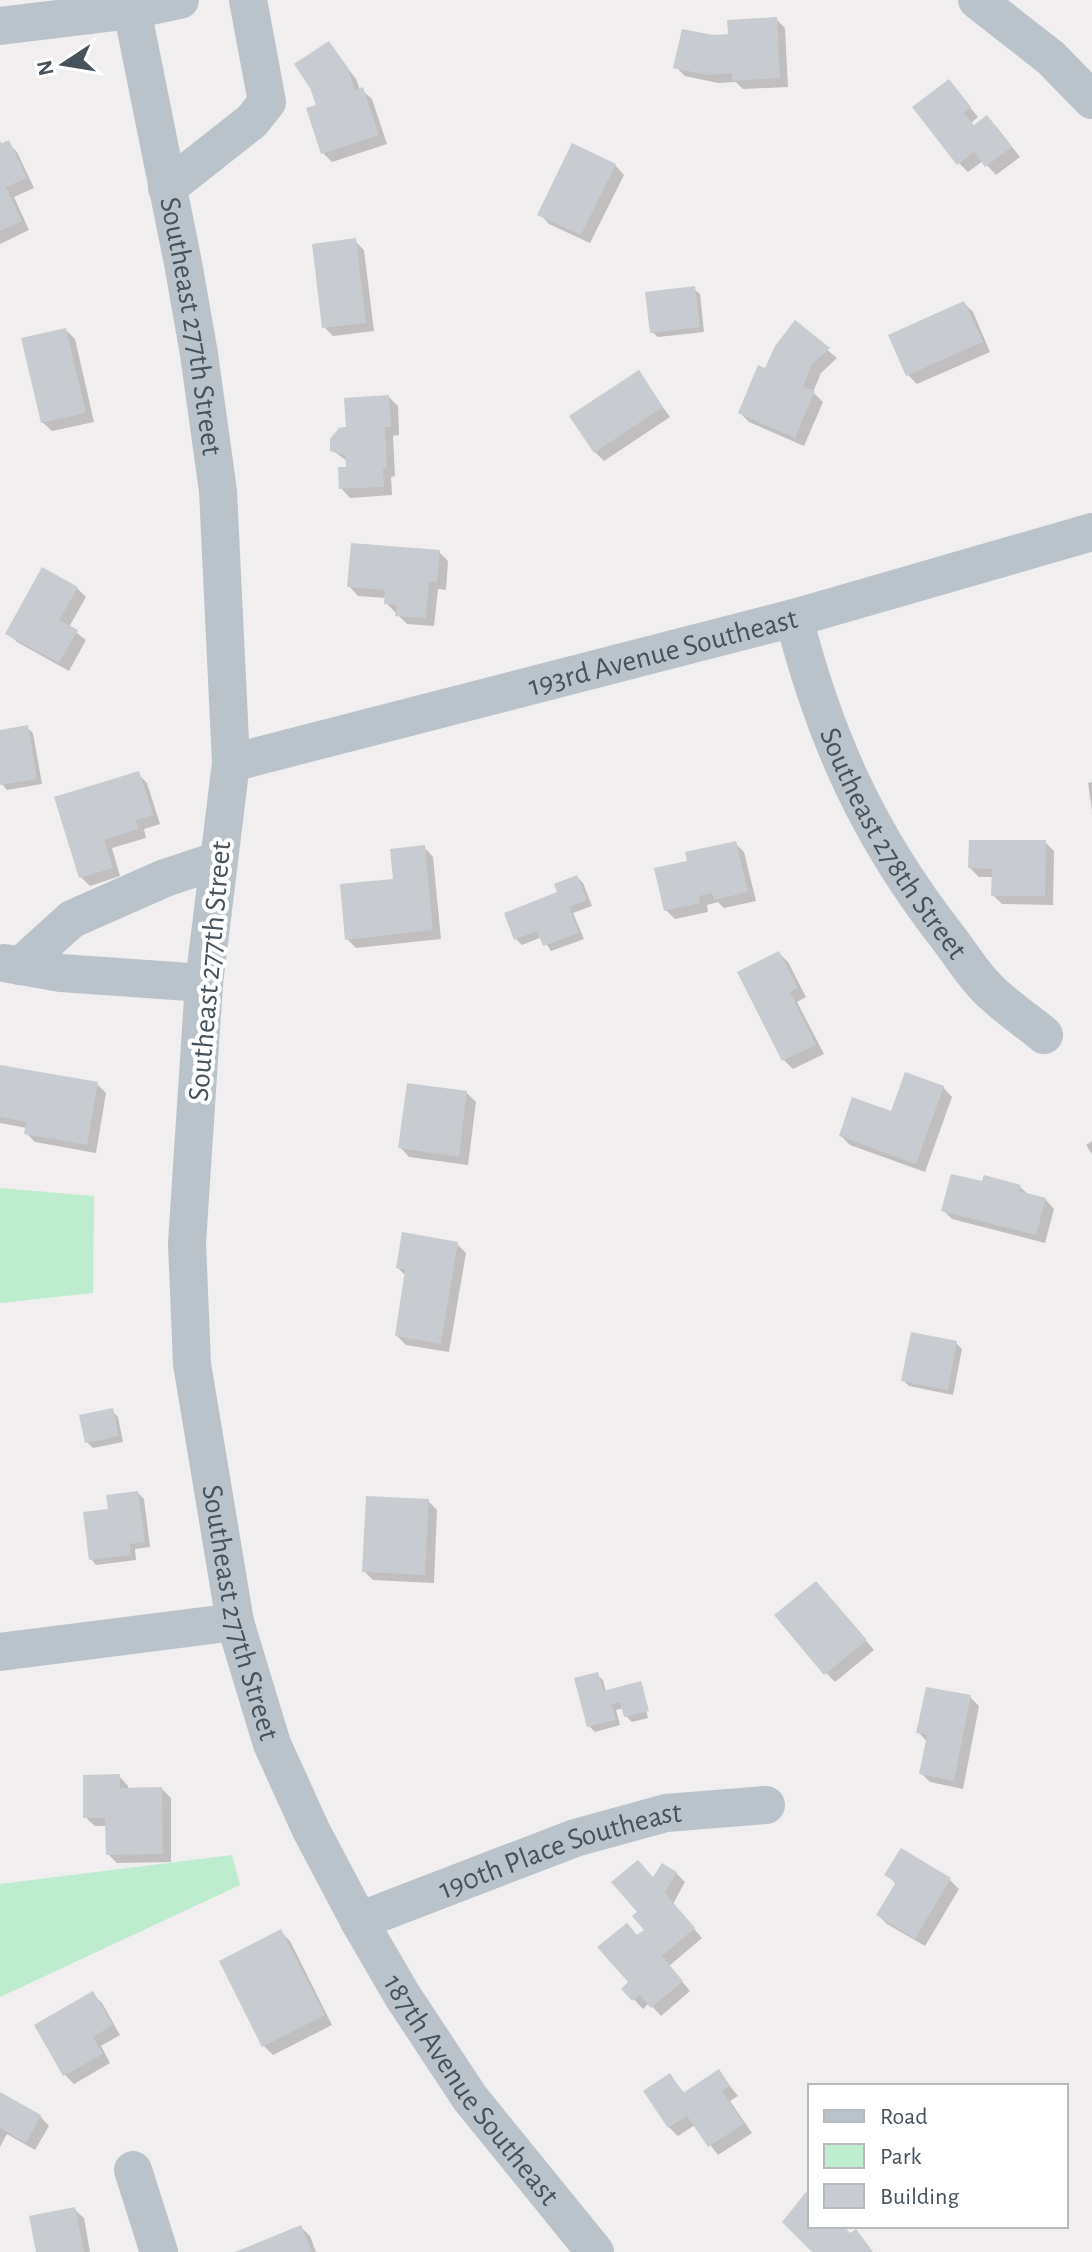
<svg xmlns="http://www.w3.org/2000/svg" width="1092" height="2252" font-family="'Alegreya Sans',sans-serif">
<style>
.green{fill:#beecce}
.shadow{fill:#0003}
.building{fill:#c8cbd0}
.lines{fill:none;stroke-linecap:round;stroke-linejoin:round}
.minor{stroke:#bac3ca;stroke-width:38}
.labels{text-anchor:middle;stroke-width:8;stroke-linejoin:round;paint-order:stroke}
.street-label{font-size:30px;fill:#47525a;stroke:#fff}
</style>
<rect width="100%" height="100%" fill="#f0eeee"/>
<path class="green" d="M 0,1188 L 94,1196 L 93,1293 L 0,1303 Z
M 232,1855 L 240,1885 L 0,1997 L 0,1884 Z"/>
<path class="shadow" d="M 776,19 L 785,28 L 788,87 L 743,89 L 736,82 L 718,83 L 685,76 L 676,67 L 713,37 L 730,36 Z
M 329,44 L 356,79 L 360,90 L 362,90 L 372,99 L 387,144 L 332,162 L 323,153 Z
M 949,82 L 978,117 L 971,123 L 974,127 L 996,126 L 1020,157 L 996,175 L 983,161 L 968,172 L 959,163 Z
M 0,141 L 2,146 L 8,143 L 17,152 L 34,188 L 14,197 L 29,230 L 0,244 Z
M 615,165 L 624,175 L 590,243 L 549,224 L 540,214 Z
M 355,241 L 364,250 L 374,331 L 333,336 L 324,327 Z
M 694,289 L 700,294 L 704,332 L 658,337 L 652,332 Z
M 964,303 L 973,312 L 990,352 L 917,384 L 908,375 Z
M 795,323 L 837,358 L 821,373 L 813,392 L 823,402 L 804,446 L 749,422 L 740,413 Z
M 66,330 L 75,339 L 94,422 L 52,431 L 42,422 Z
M 638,373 L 670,417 L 604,461 L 595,452 Z
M 389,397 L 398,406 L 399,435 L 393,436 L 395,476 L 391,477 L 392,495 L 350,498 L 341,488 L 348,469 L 347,461 L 332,450 L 348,429 Z
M 439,552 L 448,561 L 446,590 L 438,589 L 434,626 L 407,624 L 386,603 L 386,598 L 358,596 L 349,586 Z
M 77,588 L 86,597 L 69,627 L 86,640 L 69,671 L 17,642 L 8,633 Z
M 27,728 L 33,733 L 42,784 L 7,790 L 2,784 L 0,776 L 0,732 Z
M 138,774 L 147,783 L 160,824 L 144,829 L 146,838 L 112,848 L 120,876 L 90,886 L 81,877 Z
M 1092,782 L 1092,811 L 1088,783 Z
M 1045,842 L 1054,851 L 1053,905 L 1002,904 L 993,895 L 994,877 L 979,877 L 970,868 Z
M 735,843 L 744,852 L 756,901 L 724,908 L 718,902 L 707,905 L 708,912 L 675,919 L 666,910 L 689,863 Z
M 424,847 L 433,857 L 441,939 L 356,948 L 347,939 Z
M 577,877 L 583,883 L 592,906 L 573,913 L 584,939 L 551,951 L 542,937 L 522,945 L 516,939 Z
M 779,953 L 788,962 L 806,997 L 797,1002 L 824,1054 L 793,1069 L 784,1060 L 740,972 Z
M 0,1067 L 97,1084 L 106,1093 L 96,1153 L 35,1142 L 26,1133 L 27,1128 L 0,1123 Z
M 943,1087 L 952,1097 L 925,1172 L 850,1145 L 841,1136 Z
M 467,1093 L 476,1102 L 468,1165 L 409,1157 L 400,1147 Z
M 1092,1141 L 1092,1154 L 1086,1145 Z
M 983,1184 L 1020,1187 L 1029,1195 L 1045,1199 L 1054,1209 L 1045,1243 L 952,1219 L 943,1210 Z
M 457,1244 L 466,1253 L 449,1352 L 406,1345 L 397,1336 L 406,1276 L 398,1268 Z
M 956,1343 L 962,1349 L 953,1395 L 909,1386 L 904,1381 Z
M 112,1411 L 118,1417 L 123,1442 L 93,1448 L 87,1442 Z
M 138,1493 L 144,1499 L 150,1547 L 135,1549 L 136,1560 L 96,1565 L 91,1559 L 110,1510 Z
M 428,1501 L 437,1510 L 434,1583 L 373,1580 L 364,1571 Z
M 825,1592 L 874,1650 L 835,1682 L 826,1673 Z
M 597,1675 L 603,1680 L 606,1692 L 640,1684 L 644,1688 L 640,1688 L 648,1718 L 632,1722 L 626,1716 L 624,1708 L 616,1710 L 620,1725 L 595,1732 L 589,1726 Z
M 970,1697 L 979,1706 L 963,1789 L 930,1782 L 921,1773 L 928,1742 L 918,1732 Z
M 119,1776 L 128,1786 L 128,1790 L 162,1789 L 171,1798 L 171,1862 L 117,1863 L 108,1854 L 107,1826 L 95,1826 L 85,1817 Z
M 901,1851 L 950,1880 L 959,1889 L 925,1946 L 887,1924 L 878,1915 L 897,1885 L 887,1875 Z
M 676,1873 L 685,1882 L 673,1904 L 702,1938 L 669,1966 L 690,1991 L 661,2016 L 649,2003 L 643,2009 L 624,1989 L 631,1983 L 638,1937 L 647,1930 L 640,1912 L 654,1880 Z
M 281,1932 L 290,1941 L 332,2025 L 273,2055 L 264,2046 Z
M 93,1994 L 102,2003 L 120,2035 L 101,2046 L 110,2063 L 74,2084 L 65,2075 L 36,2026 Z
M 719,2072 L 738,2096 L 730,2101 L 752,2133 L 718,2155 L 695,2125 L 678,2136 L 669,2127 L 670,2075 L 685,2094 Z
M 0,2095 L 40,2116 L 49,2126 L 35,2150 L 7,2134 L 0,2147 Z
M 74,2209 L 84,2218 L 90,2252 L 38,2252 Z
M 301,2227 L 310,2236 L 316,2252 L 240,2252 Z"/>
<path class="building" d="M 777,17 L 780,78 L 732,81 L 732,73 L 708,75 L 673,68 L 682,29 L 713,35 L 728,34 L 727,20 Z
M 329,41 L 348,68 L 355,90 L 363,87 L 379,135 L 321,154 L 306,108 L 316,105 L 310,88 L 294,64 Z
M 949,79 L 971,107 L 964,113 L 974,125 L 987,115 L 1012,147 L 985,167 L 974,152 L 957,165 L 912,107 Z
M 9,140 L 27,178 L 6,187 L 22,221 L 0,231 L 0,144 Z
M 572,143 L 616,164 L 581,235 L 537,215 Z
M 356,238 L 366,323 L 322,328 L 312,244 Z
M 695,286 L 700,327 L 650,333 L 645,292 Z
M 964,301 L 983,342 L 906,376 L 888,335 Z
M 795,320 L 830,348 L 812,364 L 803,386 L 815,391 L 795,438 L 738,413 L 758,365 L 765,368 L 775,346 Z
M 66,328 L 86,413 L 41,423 L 21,338 Z
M 639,370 L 663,407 L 594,453 L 569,416 Z
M 389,395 L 391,427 L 385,427 L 387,468 L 383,468 L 384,487 L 339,489 L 338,467 L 346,467 L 345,455 L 330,451 L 330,439 L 339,428 L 346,427 L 344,398 Z
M 351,543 L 440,550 L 437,582 L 429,581 L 426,618 L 395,616 L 397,605 L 384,604 L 385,590 L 347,587 Z
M 42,567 L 78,587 L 59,620 L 78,630 L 59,663 L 5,634 Z
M 28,725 L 37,779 L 0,785 L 0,730 Z
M 139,771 L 153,815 L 136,820 L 138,829 L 104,840 L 113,868 L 79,878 L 54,797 Z
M 969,840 L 1046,840 L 1045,896 L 991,896 L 992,869 L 968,868 Z
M 736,841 L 748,892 L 714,900 L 712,893 L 699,896 L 700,903 L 664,911 L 654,868 L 687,861 L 685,852 Z
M 425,845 L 433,930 L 345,940 L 340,884 L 393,879 L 390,849 Z
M 577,875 L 587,900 L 569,907 L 579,933 L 543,946 L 537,931 L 514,940 L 504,913 L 557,892 L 554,884 Z
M 779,951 L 798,988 L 790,992 L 816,1045 L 782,1061 L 737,972 Z
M 0,1065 L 98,1082 L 87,1145 L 24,1134 L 26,1122 L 0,1117 Z
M 905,1072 L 944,1086 L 916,1164 L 839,1136 L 852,1097 L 891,1111 Z
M 407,1083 L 467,1091 L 459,1157 L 398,1148 Z
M 951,1174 L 982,1181 L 984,1175 L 1021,1185 L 1019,1191 L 1046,1198 L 1036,1235 L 941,1211 Z
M 402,1232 L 458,1242 L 441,1344 L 395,1336 L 405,1270 L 396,1268 Z
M 911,1332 L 957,1341 L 948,1390 L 901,1381 Z
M 113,1408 L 119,1436 L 85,1443 L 79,1415 Z
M 138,1491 L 145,1542 L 130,1544 L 131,1555 L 89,1560 L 83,1512 L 108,1509 L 106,1495 Z
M 366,1496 L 429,1499 L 425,1575 L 362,1572 Z
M 816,1581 L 867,1640 L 824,1675 L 774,1615 Z
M 598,1672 L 603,1691 L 641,1681 L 649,1711 L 624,1717 L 620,1702 L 612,1704 L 616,1720 L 587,1727 L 574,1678 Z
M 926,1687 L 971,1695 L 954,1781 L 919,1774 L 927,1735 L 916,1733 Z
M 120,1774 L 120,1788 L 162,1787 L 163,1854 L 106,1855 L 105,1818 L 83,1818 L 83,1775 Z
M 901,1848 L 951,1878 L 915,1939 L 876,1915 L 896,1882 L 884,1875 Z
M 638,1860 L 653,1877 L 662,1863 L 677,1872 L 665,1893 L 695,1928 L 662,1956 L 683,1981 L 651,2008 L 640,1995 L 632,2001 L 621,1989 L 628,1982 L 597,1947 L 627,1923 L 637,1935 L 644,1930 L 632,1916 L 637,1912 L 611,1882 Z
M 281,1929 L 325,2015 L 262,2047 L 219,1961 Z
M 93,1991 L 113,2025 L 93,2037 L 103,2054 L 63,2076 L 34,2025 Z
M 719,2069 L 730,2086 L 722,2091 L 744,2124 L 708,2147 L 687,2116 L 668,2128 L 643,2091 L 670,2073 L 683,2093 Z
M 0,2092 L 41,2115 L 26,2143 L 0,2128 Z
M 807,2191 L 810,2193 L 810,2226 L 844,2226 L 850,2233 L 856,2229 L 873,2252 L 812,2252 L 782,2222 Z
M 75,2207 L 84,2252 L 36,2252 L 29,2216 Z
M 301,2225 L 312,2252 L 235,2252 Z"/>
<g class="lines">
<g class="minor">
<path id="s1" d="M 130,0 L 183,263 L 199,354 L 218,491 L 231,763 L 204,983 L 187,1243 L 192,1364 L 235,1622 L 272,1744 L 311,1830 L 359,1921 L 402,1995 L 470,2098 L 595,2252"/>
<path d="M 977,0 L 1051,58 L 1092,100"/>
<path d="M 0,26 L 132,10 L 180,0"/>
<path d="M 167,188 L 252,121 L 267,102 L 248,0"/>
<path id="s2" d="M 794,618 C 825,739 869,836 946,935 C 961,954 974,977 992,993 C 1008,1008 1027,1021 1044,1035"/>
<path id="s3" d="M 231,763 L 794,618 L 1092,532"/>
<path d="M 4,963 L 61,973 L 204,983"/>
<path d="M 20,966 L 72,919 L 165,878 L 219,860"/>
<path d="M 0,1652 L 235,1622"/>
<path id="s4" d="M 359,1921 L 575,1838 L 666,1813 L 766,1805"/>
<path d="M 133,2170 L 159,2252"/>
</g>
</g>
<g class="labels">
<g class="street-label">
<text dy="10" stroke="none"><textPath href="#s1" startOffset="332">Southeast 277th Street</textPath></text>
<text dy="10" stroke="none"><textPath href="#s3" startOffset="446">193rd Avenue Southeast</textPath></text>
<text dy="10" stroke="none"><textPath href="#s2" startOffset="248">Southeast 278th Street</textPath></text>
<text transform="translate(209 971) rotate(-85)" y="10">Southeast 277th Street</text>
<text dy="10" stroke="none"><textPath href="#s1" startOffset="1628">Southeast 277th Street</textPath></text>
<text dy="10" stroke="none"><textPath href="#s4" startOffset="214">190th Place Southeast</textPath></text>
<text dy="10" stroke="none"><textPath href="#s1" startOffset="2164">187th Avenue Southeast</textPath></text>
</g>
</g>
<rect x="808" y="2084" width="260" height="144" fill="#ffffff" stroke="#b5babd" stroke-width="2"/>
<rect x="824" y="2110" width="40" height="12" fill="#bac3ca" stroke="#b5babd" stroke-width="2"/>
<text x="880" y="2124" font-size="24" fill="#47525a">Road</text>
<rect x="824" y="2144" width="40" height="24" fill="#beecce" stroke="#b5babd" stroke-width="2"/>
<text x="880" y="2164" font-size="24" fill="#47525a">Park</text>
<rect x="824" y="2184" width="40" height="24" fill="#c8cbd0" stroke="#b5babd" stroke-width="2"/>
<text x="880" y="2204" font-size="24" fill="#47525a">Building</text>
<g transform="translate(64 64) rotate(258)" stroke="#ffffff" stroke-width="6" paint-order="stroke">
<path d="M0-6L14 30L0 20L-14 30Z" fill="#47525a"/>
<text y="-12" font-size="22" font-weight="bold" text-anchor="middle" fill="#47525a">N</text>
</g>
</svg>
